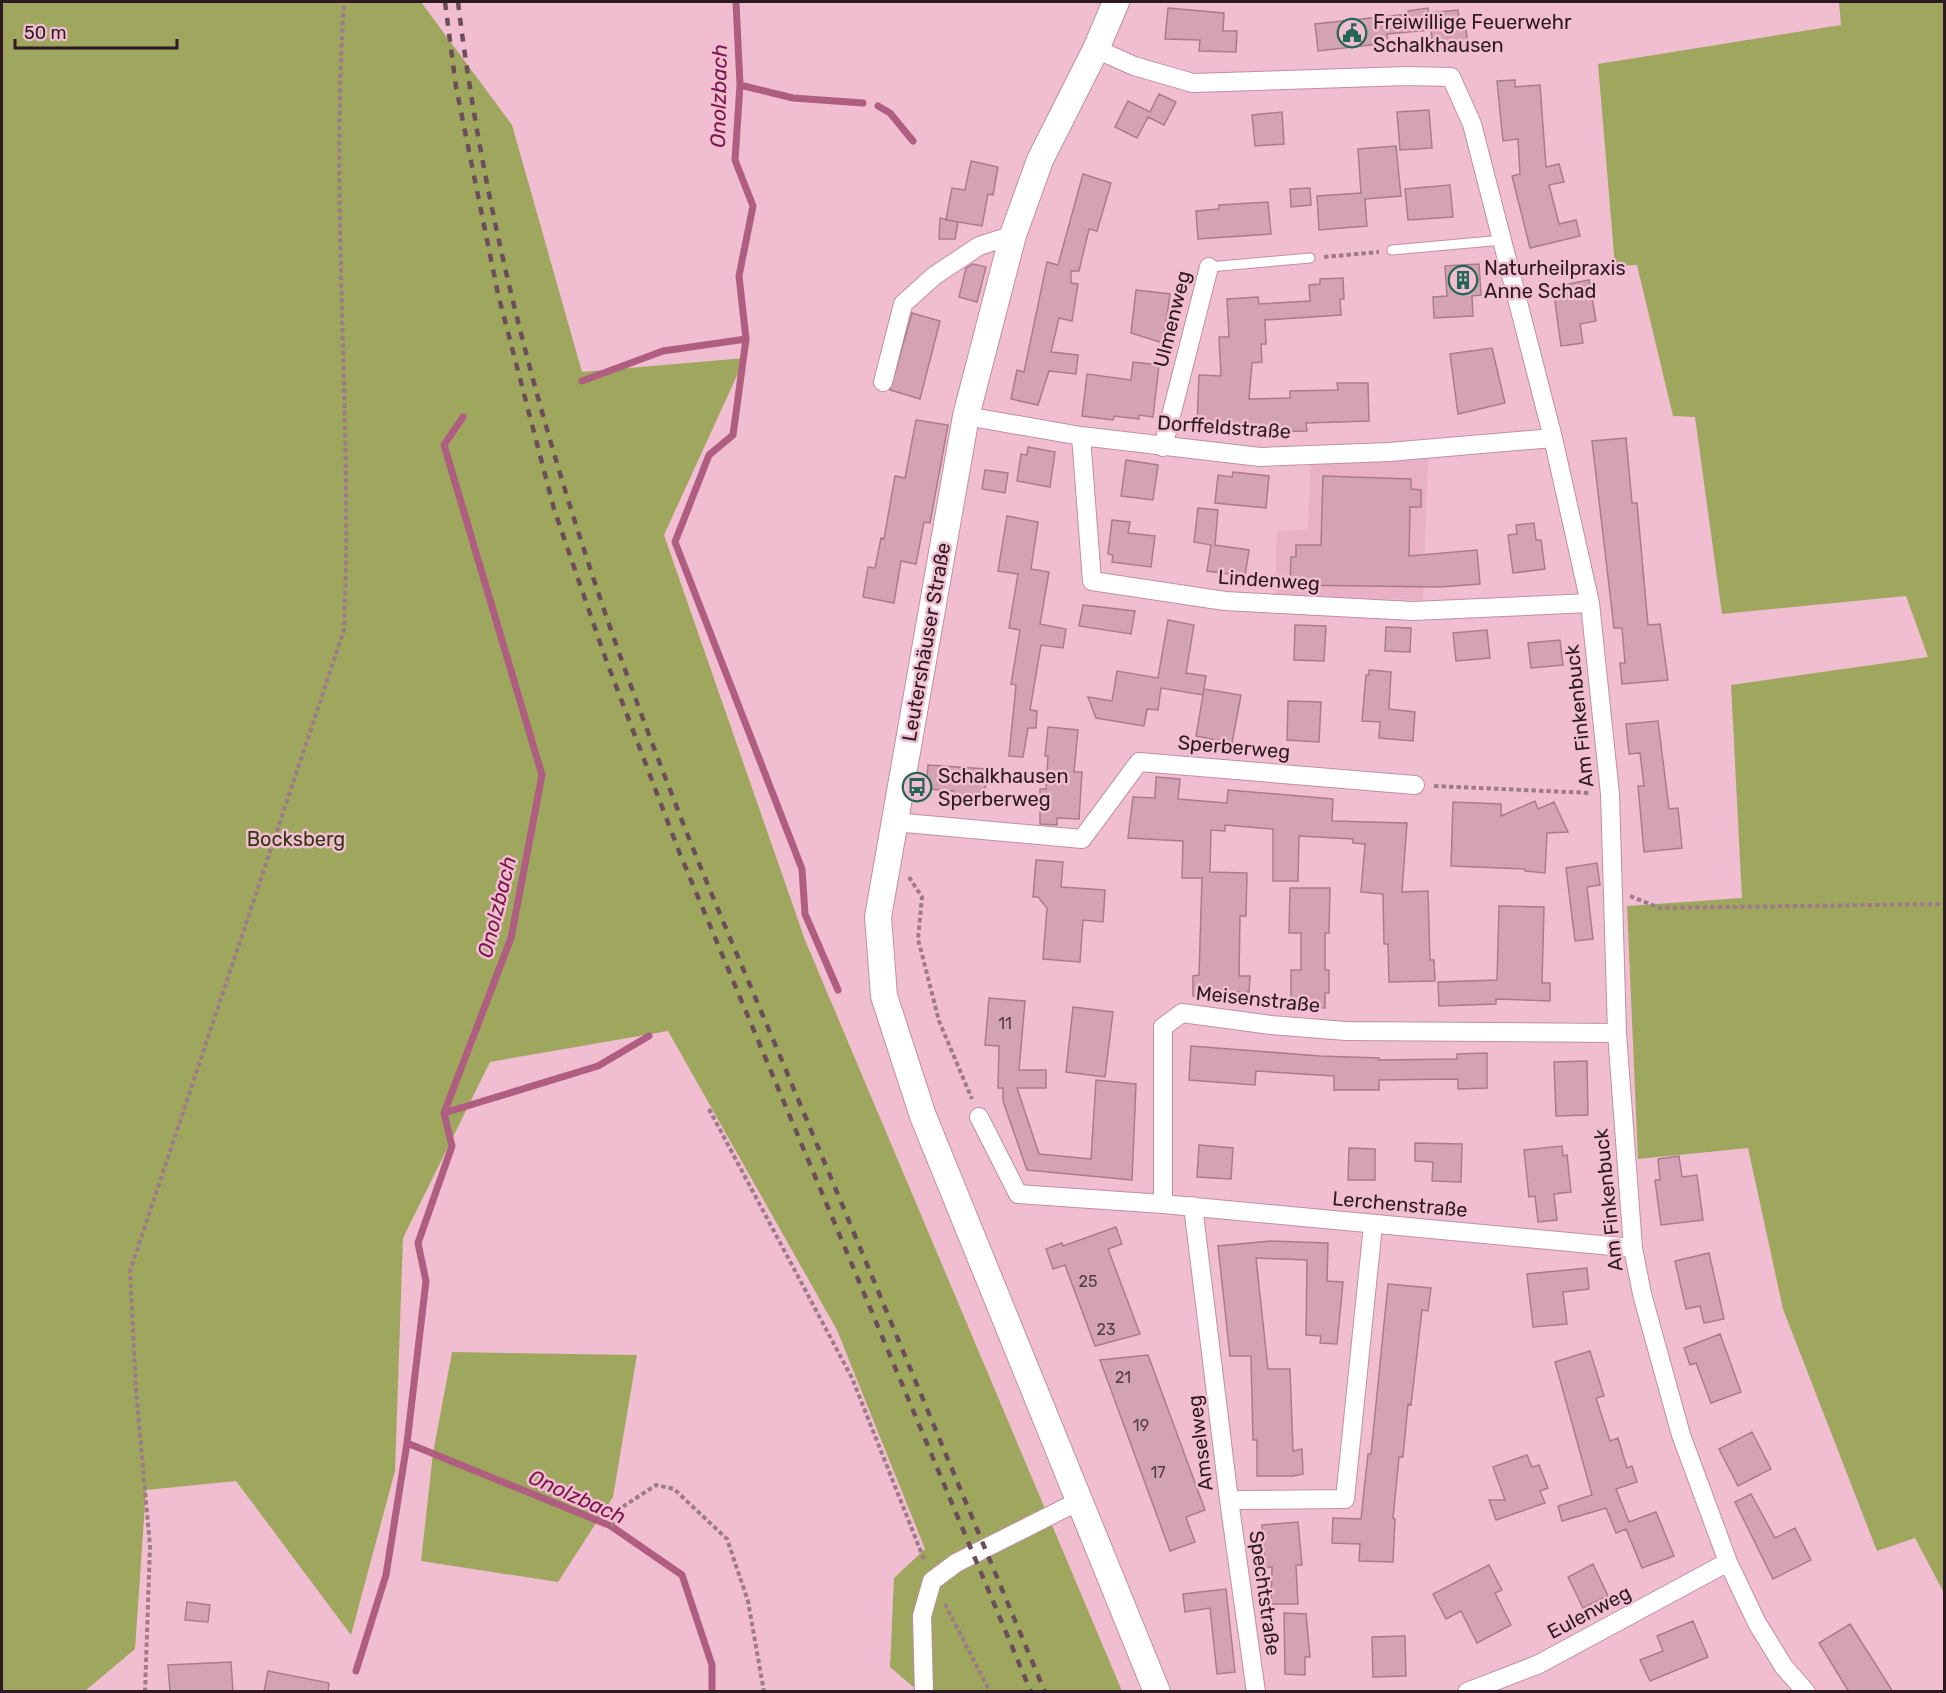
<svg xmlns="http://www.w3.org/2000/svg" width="1946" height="1693" font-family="Rubik,sans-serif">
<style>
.built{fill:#e9b0c6}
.green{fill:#9fa75e}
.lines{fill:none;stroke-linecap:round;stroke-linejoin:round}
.stream{stroke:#af5d81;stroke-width:7}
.building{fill:#d4a2b5;stroke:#aa7b8d;stroke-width:1.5}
.lane-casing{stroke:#c08fa2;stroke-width:11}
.street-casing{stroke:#c08fa2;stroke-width:20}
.secondary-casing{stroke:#c08fa2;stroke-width:28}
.path{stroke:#9f7a88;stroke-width:4;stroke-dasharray:4.5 3;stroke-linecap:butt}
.lane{stroke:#fff;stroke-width:9}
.street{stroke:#fff;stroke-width:18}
.secondary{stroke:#fff;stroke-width:26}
.rail{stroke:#6b4e59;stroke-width:4.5;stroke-dasharray:8 8;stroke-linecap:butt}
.labels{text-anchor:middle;stroke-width:5;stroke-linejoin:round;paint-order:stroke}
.number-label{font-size:16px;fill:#563b46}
.poi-label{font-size:20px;fill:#2c1921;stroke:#f1bed1;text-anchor:start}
.street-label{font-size:20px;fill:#2c1921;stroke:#f1bed1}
.park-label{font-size:20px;fill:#333610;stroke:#f1bed1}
.water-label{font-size:21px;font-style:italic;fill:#7a144b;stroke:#f1bed1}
</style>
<rect width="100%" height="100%" fill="#f1bed1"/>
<path class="built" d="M 1428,455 L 1423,600 L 1275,596 L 1277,532 L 1308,529 L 1311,461 Z"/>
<path class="green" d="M 2,2 L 421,2 L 512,125 L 582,372 L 745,358 L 664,535 L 805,940 L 1122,1691 L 918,1691 L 890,1667 L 894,1578 L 925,1549 L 837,1330 L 668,1031 L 490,1062 L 403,1238 L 395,1471 L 351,1635 L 236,1481 L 146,1490 L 135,1649 L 85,1691 L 2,1692 Z
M 1839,2 L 1944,2 L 1944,1593 L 1915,1538 L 1877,1551 L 1783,1309 L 1748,1148 L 1638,1159 L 1627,906 L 1742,898 L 1731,685 L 1928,657 L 1906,596 L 1722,614 L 1695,417 L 1673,416 L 1637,265 L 1615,266 L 1598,64 L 1841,25 Z
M 452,1352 L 637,1355 L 613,1497 L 558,1582 L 421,1561 L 433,1453 Z"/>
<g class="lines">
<path class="stream" d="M 740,85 L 793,98 L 863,103
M 878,106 L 890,113 L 913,141
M 746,339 L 733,435 L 709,455 L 675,542 L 802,869 L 805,914 L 838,990
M 582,381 L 663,351 L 746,339 L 739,276 L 753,206 L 735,160 L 740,85 L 736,2
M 444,1113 L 598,1066 L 649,1036
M 407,1443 L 611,1526 L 682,1575 L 712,1665 L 712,1692
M 356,1671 L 386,1575 L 407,1443 L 426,1281 L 418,1243 L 452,1146 L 444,1113 L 511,938 L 542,775 L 444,445 L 463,417"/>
</g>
<path class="building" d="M 1168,8 L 1224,13 L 1223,31 L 1237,31 L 1236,52 L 1199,51 L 1200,40 L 1165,39 Z
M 1428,8 L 1428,13 L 1458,10 L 1459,21 L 1465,21 L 1468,46 L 1433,50 L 1431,30 L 1387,34 L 1388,43 L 1318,51 L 1315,24 L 1408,14 L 1408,11 Z
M 1515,80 L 1515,87 L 1540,85 L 1546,167 L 1559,164 L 1564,182 L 1549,185 L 1559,224 L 1576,220 L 1580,236 L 1530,248 L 1512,176 L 1520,174 L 1518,139 L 1503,141 L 1497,81 Z
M 1159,94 L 1176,102 L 1164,125 L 1148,117 L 1137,138 L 1115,127 L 1128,101 L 1150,112 Z
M 1429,110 L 1432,148 L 1400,150 L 1397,112 Z
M 1282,112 L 1284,144 L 1255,146 L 1252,115 Z
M 1396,146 L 1401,196 L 1365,199 L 1367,226 L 1319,230 L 1317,196 L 1361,193 L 1358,149 Z
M 971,161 L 998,167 L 993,195 L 988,194 L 982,226 L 946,220 L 952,188 L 965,190 Z
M 1083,174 L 1111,183 L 1097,231 L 1089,229 L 1079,271 L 1071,271 L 1071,283 L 1078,284 L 1072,321 L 1059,318 L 1051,352 L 1078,355 L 1076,374 L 1049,371 L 1038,405 L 1011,399 L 1017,370 L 1024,372 L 1047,262 L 1058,265 Z
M 1450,185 L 1453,217 L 1408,220 L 1405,189 Z
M 1310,188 L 1311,205 L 1291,207 L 1290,189 Z
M 1268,202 L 1271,234 L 1198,239 L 1196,211 L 1219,209 L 1219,205 Z
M 940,218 L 958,222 L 955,239 L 939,239 Z
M 973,264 L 986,267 L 977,302 L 959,297 L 966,268 Z
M 1479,264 L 1481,295 L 1472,296 L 1473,316 L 1434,318 L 1433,297 L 1447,296 L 1445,266 Z
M 1343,278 L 1344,299 L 1340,299 L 1341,315 L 1265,320 L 1266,344 L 1261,344 L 1262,362 L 1252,363 L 1249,399 L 1290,398 L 1290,391 L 1338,390 L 1337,383 L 1368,383 L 1369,421 L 1306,423 L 1307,431 L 1261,432 L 1249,432 L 1249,427 L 1197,424 L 1199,375 L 1221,376 L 1219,337 L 1229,337 L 1227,299 L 1258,297 L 1259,304 L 1310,301 L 1309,285 L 1320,284 L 1320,279 Z
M 1589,280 L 1596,321 L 1580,324 L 1583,343 L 1561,346 L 1553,287 Z
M 1136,290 L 1170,294 L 1163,343 L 1131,333 Z
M 912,313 L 940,321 L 920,399 L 890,390 Z
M 1492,348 L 1505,403 L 1458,414 L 1450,354 Z
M 1133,362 L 1159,365 L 1153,417 L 1139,415 L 1139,419 L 1114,416 L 1113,420 L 1082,416 L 1087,374 L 1131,380 Z
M 916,420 L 948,425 L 930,523 L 924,522 L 916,564 L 901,561 L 894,603 L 863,597 L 868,567 L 875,568 L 881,538 L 884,539 L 895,476 L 905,478 Z
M 1626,438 L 1632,503 L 1637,503 L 1648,625 L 1660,624 L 1668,680 L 1622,684 L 1620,663 L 1625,663 L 1622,628 L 1614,628 L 1592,441 Z
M 1028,447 L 1055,452 L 1050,487 L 1017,481 L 1021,454 L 1027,455 Z
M 1126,460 L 1158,465 L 1153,500 L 1121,496 Z
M 985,470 L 1008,473 L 1005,493 L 982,489 Z
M 1233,472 L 1269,476 L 1266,508 L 1215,503 L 1218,475 L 1232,477 Z
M 1323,476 L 1411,479 L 1411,489 L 1421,490 L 1421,507 L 1410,507 L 1409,556 L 1477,550 L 1480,584 L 1440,587 L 1290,585 L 1291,557 L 1296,557 L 1296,545 L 1321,545 Z
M 1198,508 L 1218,510 L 1215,545 L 1249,550 L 1245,576 L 1207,571 L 1211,545 L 1194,542 Z
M 1007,516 L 1038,522 L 1031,569 L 1049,572 L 1040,624 L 1066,629 L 1063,648 L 1041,645 L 1030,710 L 1037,711 L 1036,728 L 1028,728 L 1023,757 L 1009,756 L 1016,685 L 1011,684 L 1020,630 L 1009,628 L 1018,574 L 998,571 Z
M 1112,520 L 1130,522 L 1128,533 L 1155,536 L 1151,567 L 1112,562 L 1113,555 L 1108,554 Z
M 1534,523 L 1536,540 L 1541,540 L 1545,569 L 1513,573 L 1508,535 L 1517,534 L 1516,525 Z
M 1083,605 L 1135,611 L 1131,634 L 1079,626 Z
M 1168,620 L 1194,625 L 1186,673 L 1206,676 L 1203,695 L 1161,688 L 1158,710 L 1147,709 L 1144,726 L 1096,718 L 1088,697 L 1112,701 L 1117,671 L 1158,678 Z
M 1295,625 L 1326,626 L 1324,661 L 1294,660 Z
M 1386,627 L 1411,628 L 1410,652 L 1385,651 Z
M 1487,630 L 1490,658 L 1456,661 L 1453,633 Z
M 1560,640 L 1563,665 L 1531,668 L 1528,643 Z
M 1369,670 L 1391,672 L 1389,709 L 1415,712 L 1413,741 L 1379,738 L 1380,722 L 1362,721 L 1366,675 L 1369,675 Z
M 1204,689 L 1241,695 L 1232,743 L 1196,736 Z
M 1288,701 L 1321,702 L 1319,742 L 1287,740 Z
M 1658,721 L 1669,809 L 1678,808 L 1682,848 L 1644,852 L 1638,786 L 1644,786 L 1640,753 L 1629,754 L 1626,724 Z
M 1048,727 L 1078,730 L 1074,772 L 1082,772 L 1079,819 L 1057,818 L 1057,825 L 1040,824 L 1040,789 L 1046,789 L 1048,756 L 1045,756 Z
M 928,765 L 987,769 L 984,803 L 954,800 L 954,791 L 926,789 Z
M 1156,777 L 1180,779 L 1178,799 L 1227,803 L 1228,790 L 1333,799 L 1332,821 L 1407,823 L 1402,892 L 1428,891 L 1430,960 L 1434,960 L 1435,981 L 1389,982 L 1388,944 L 1384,944 L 1383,894 L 1361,892 L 1365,844 L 1353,843 L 1353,839 L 1299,836 L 1298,881 L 1273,881 L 1273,829 L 1225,825 L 1225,831 L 1211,830 L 1210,872 L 1247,873 L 1246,916 L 1240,916 L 1239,976 L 1250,976 L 1249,992 L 1216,992 L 1216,996 L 1193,996 L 1193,976 L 1199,975 L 1202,878 L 1182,878 L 1183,841 L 1128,838 L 1133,797 L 1155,798 Z
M 1535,801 L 1538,809 L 1554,802 L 1568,832 L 1547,833 L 1545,873 L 1525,871 L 1525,869 L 1451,866 L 1453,802 L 1501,804 L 1501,816 Z
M 1036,860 L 1063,862 L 1061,887 L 1105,890 L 1103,922 L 1083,920 L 1080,962 L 1043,959 L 1047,908 L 1038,897 L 1033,897 Z
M 1597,863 L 1600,885 L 1587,887 L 1593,939 L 1575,941 L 1566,868 Z
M 1290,888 L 1330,888 L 1329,933 L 1325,933 L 1325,970 L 1329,970 L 1329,993 L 1325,993 L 1325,1008 L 1291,1007 L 1291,970 L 1301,970 L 1301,933 L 1289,933 Z
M 1499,906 L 1544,907 L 1542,983 L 1550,983 L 1550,1001 L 1496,999 L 1496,1004 L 1439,1006 L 1438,982 L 1497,980 Z
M 989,998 L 1025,1001 L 1019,1070 L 1046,1070 L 1046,1088 L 1017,1088 L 1039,1154 L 1091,1159 L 1096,1080 L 1136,1084 L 1132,1180 L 1027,1170 L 1003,1101 L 1003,1088 L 998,1088 L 999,1046 L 985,1045 Z
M 1073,1007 L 1113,1012 L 1105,1077 L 1066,1072 Z
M 1191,1046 L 1320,1056 L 1379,1058 L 1379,1060 L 1457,1059 L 1457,1054 L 1487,1053 L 1487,1088 L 1458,1089 L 1458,1079 L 1379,1080 L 1379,1090 L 1334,1090 L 1334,1076 L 1256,1071 L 1255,1085 L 1189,1080 Z
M 1587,1061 L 1588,1115 L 1556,1116 L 1554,1062 Z
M 1415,1143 L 1462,1144 L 1461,1182 L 1432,1181 L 1433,1162 L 1415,1161 Z
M 1199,1145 L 1233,1148 L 1231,1179 L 1197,1177 Z
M 1562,1146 L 1563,1156 L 1567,1155 L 1571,1192 L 1554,1194 L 1557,1220 L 1538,1222 L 1535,1196 L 1529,1197 L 1524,1150 Z
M 1349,1148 L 1375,1149 L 1375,1180 L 1348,1180 Z
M 1679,1156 L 1682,1177 L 1697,1175 L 1703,1220 L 1661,1225 L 1655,1180 L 1660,1180 L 1658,1159 Z
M 1116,1227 L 1122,1244 L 1108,1249 L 1140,1334 L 1095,1346 L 1065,1265 L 1053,1269 L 1046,1249 L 1062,1243 L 1063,1246 Z
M 1271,1241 L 1328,1243 L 1327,1281 L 1343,1282 L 1337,1344 L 1320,1343 L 1321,1336 L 1306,1335 L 1307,1260 L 1256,1258 L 1268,1369 L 1290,1369 L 1293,1451 L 1302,1449 L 1303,1474 L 1293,1476 L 1257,1476 L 1257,1440 L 1253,1440 L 1251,1356 L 1230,1356 L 1218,1246 Z
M 1709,1253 L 1724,1319 L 1704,1323 L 1700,1306 L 1686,1309 L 1675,1261 Z
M 1587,1268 L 1589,1289 L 1563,1292 L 1567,1324 L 1533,1327 L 1527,1274 Z
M 1388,1284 L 1431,1288 L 1428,1311 L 1422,1310 L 1411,1405 L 1408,1404 L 1403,1457 L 1399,1457 L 1393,1518 L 1395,1519 L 1393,1562 L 1359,1561 L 1360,1544 L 1332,1543 L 1333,1518 L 1361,1519 L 1368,1454 L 1371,1454 Z
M 1720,1334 L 1741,1392 L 1711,1403 L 1696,1363 L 1690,1365 L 1684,1348 Z
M 1590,1351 L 1604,1396 L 1596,1398 L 1610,1441 L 1618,1438 L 1627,1468 L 1632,1466 L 1637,1482 L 1616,1489 L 1629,1522 L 1656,1512 L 1674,1556 L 1642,1568 L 1626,1529 L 1616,1533 L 1606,1508 L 1562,1521 L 1558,1506 L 1592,1495 L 1555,1362 Z
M 1148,1355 L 1205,1510 L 1186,1517 L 1195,1542 L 1170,1551 L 1100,1360 Z
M 1752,1432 L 1771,1469 L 1738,1486 L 1719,1449 Z
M 1527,1455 L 1532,1467 L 1539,1465 L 1548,1488 L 1540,1491 L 1545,1503 L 1496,1520 L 1489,1500 L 1505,1500 L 1493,1467 Z
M 1751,1494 L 1775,1538 L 1795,1528 L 1811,1560 L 1773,1579 L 1735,1502 Z
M 1298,1522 L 1302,1565 L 1296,1565 L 1298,1604 L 1271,1604 L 1272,1567 L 1265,1568 L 1262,1525 Z
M 1593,1564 L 1608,1596 L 1583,1608 L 1568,1577 Z
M 1489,1565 L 1502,1590 L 1495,1593 L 1511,1625 L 1477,1643 L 1461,1611 L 1446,1619 L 1433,1594 Z
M 1226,1589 L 1235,1672 L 1217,1674 L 1210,1608 L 1185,1612 L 1183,1594 Z
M 187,1602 L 210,1605 L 208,1622 L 185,1620 Z
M 1284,1613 L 1306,1614 L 1310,1657 L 1305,1657 L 1305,1675 L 1285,1674 Z
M 1693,1621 L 1708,1657 L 1650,1681 L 1640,1660 L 1663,1651 L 1657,1636 Z
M 1850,1624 L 1893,1692 L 1849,1692 L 1819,1643 Z
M 1405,1636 L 1406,1676 L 1373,1677 L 1372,1637 Z
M 231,1662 L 233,1692 L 170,1692 L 168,1665 Z
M 268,1671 L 329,1683 L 328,1692 L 264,1692 Z"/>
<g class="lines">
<g class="lane-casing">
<path id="lane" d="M 1392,250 L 1503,240
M 1209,267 L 1310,258"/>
</g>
<g class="street-casing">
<path id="street" d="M 1096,49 L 1134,66 L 1193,83 L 1407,76 L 1451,77 L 1472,124 L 1553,438 L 1590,603 L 1610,794 L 1617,1033 L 1633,1248 L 1642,1294 L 1681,1435 L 1728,1562 L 1757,1623 L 1784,1667 L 1806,1692
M 883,382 L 903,304 L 934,276 L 979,246 L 1013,235
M 966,416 L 1081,436 L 1260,457 L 1389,452 L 1553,438
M 1081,436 L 1092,581 L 1225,601 L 1413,611 L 1590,603
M 1163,447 L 1209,267
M 894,822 L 1082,839 L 1139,762 L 1415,785
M 979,1117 L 1018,1194 L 1163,1204 L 1163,1027 L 1182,1013 L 1271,1025 L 1346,1031 L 1617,1033
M 1163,1204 L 1633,1248
M 1193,1206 L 1229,1500 L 1345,1499 L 1373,1225
M 1229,1500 L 1256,1692
M 924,1692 L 922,1616 L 932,1581 L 956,1563 L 1079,1501
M 1467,1692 L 1539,1664 L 1728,1562"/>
</g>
<g class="secondary-casing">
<path id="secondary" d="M 1116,2 L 1096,49 L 1040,160 L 1013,235 L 966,416 L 878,917 L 884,996 L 923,1116 L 1157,1692"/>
</g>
<path class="path" d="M 1324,257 L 1379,252
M 1434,786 L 1591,793
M 909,877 L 922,897 L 918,939 L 939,1021 L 972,1099
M 1630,896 L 1660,908 L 1944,904
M 709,1109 L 852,1378 L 925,1562
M 611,1526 L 624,1506 L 656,1485 L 674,1489 L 727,1539 L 748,1601 L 764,1692
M 945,1604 L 990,1692
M 145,1692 L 150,1546 L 136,1390 L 130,1271 L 344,630 C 353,421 330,211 344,2"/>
<use href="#lane" class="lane"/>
<use href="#street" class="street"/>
<use href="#secondary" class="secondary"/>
<path class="rail" d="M 445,2 L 456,87 L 498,294 L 554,509 L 605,657 L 680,854 L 1031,1692
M 458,2 C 491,276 574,544 674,800 C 712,899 755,995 795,1092 C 879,1292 961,1492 1045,1692"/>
</g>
<defs>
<g id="civic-ring" transform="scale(1.5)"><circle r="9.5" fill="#f1bed1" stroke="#246656" stroke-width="1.5"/><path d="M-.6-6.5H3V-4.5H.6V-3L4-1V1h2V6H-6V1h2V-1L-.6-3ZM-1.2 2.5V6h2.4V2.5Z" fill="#246656"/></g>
<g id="building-ring" transform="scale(1.5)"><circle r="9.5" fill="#f1bed1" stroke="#246656" stroke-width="1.5"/><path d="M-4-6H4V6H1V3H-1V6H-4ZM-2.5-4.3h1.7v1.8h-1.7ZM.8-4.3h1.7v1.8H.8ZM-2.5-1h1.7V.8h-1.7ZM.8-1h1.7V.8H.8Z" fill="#246656"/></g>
<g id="bus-ring" transform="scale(1.5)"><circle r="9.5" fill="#f1bed1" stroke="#246656" stroke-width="1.5"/><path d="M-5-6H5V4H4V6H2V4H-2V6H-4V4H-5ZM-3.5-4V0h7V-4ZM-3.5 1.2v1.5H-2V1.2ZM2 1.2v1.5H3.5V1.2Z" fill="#246656"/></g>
</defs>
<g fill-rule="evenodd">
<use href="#civic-ring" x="1352" y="33"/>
<use href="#building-ring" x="1463" y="280"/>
<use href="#bus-ring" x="917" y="787"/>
</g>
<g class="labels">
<g class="number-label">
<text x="1005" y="1029">11</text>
<text x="1088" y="1287">25</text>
<text x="1106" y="1335">23</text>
<text x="1123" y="1383">21</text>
<text x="1141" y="1431">19</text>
<text x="1158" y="1478">17</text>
</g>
<g class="poi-label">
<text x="1373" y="29">Freiwillige Feuerwehr<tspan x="1373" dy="23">Schalkhausen</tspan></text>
<text x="1484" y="275">Naturheilpraxis<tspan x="1484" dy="23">Anne Schad</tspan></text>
<text x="938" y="783">Schalkhausen<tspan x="938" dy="23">Sperberweg</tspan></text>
</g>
<g class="street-label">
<text transform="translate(1172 319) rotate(-76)" y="7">Ulmenweg</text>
<text transform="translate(1224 427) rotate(4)" y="7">Dorffeldstraße</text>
<text transform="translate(1269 580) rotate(4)" y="7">Lindenweg</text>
<text transform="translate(926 642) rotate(-80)" y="7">Leutershäuser Straße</text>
<text transform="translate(1579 716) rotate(-96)" y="7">Am Finkenbuck</text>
<text transform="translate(1234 747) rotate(5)" y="7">Sperberweg</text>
<text transform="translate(1258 999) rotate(6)" y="7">Meisenstraße</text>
<text transform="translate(1608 1200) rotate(-96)" y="7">Am Finkenbuck</text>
<text transform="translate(1400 1204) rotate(5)" y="7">Lerchenstraße</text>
<text transform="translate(1200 1443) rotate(-97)" y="7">Amselweg</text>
<text transform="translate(1265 1593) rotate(82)" y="7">Spechtstraße</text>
<text transform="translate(1589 1612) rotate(-28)" y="7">Eulenweg</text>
</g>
<g class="park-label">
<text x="296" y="846">Bocksberg</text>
</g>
<g class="water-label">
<text transform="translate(719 96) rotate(-89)" y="7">Onolzbach</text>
<text transform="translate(497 907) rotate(-76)" y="7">Onolzbach</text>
<text transform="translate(577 1497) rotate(24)" y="7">Onolzbach</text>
</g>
</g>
<rect width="1946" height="1693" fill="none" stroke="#2c1921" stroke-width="6"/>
<path d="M15 39v9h162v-9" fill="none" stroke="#2c1921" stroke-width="3"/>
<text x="24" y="39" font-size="18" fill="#2c1921" stroke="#f1bed1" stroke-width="4.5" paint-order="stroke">50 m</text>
</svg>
